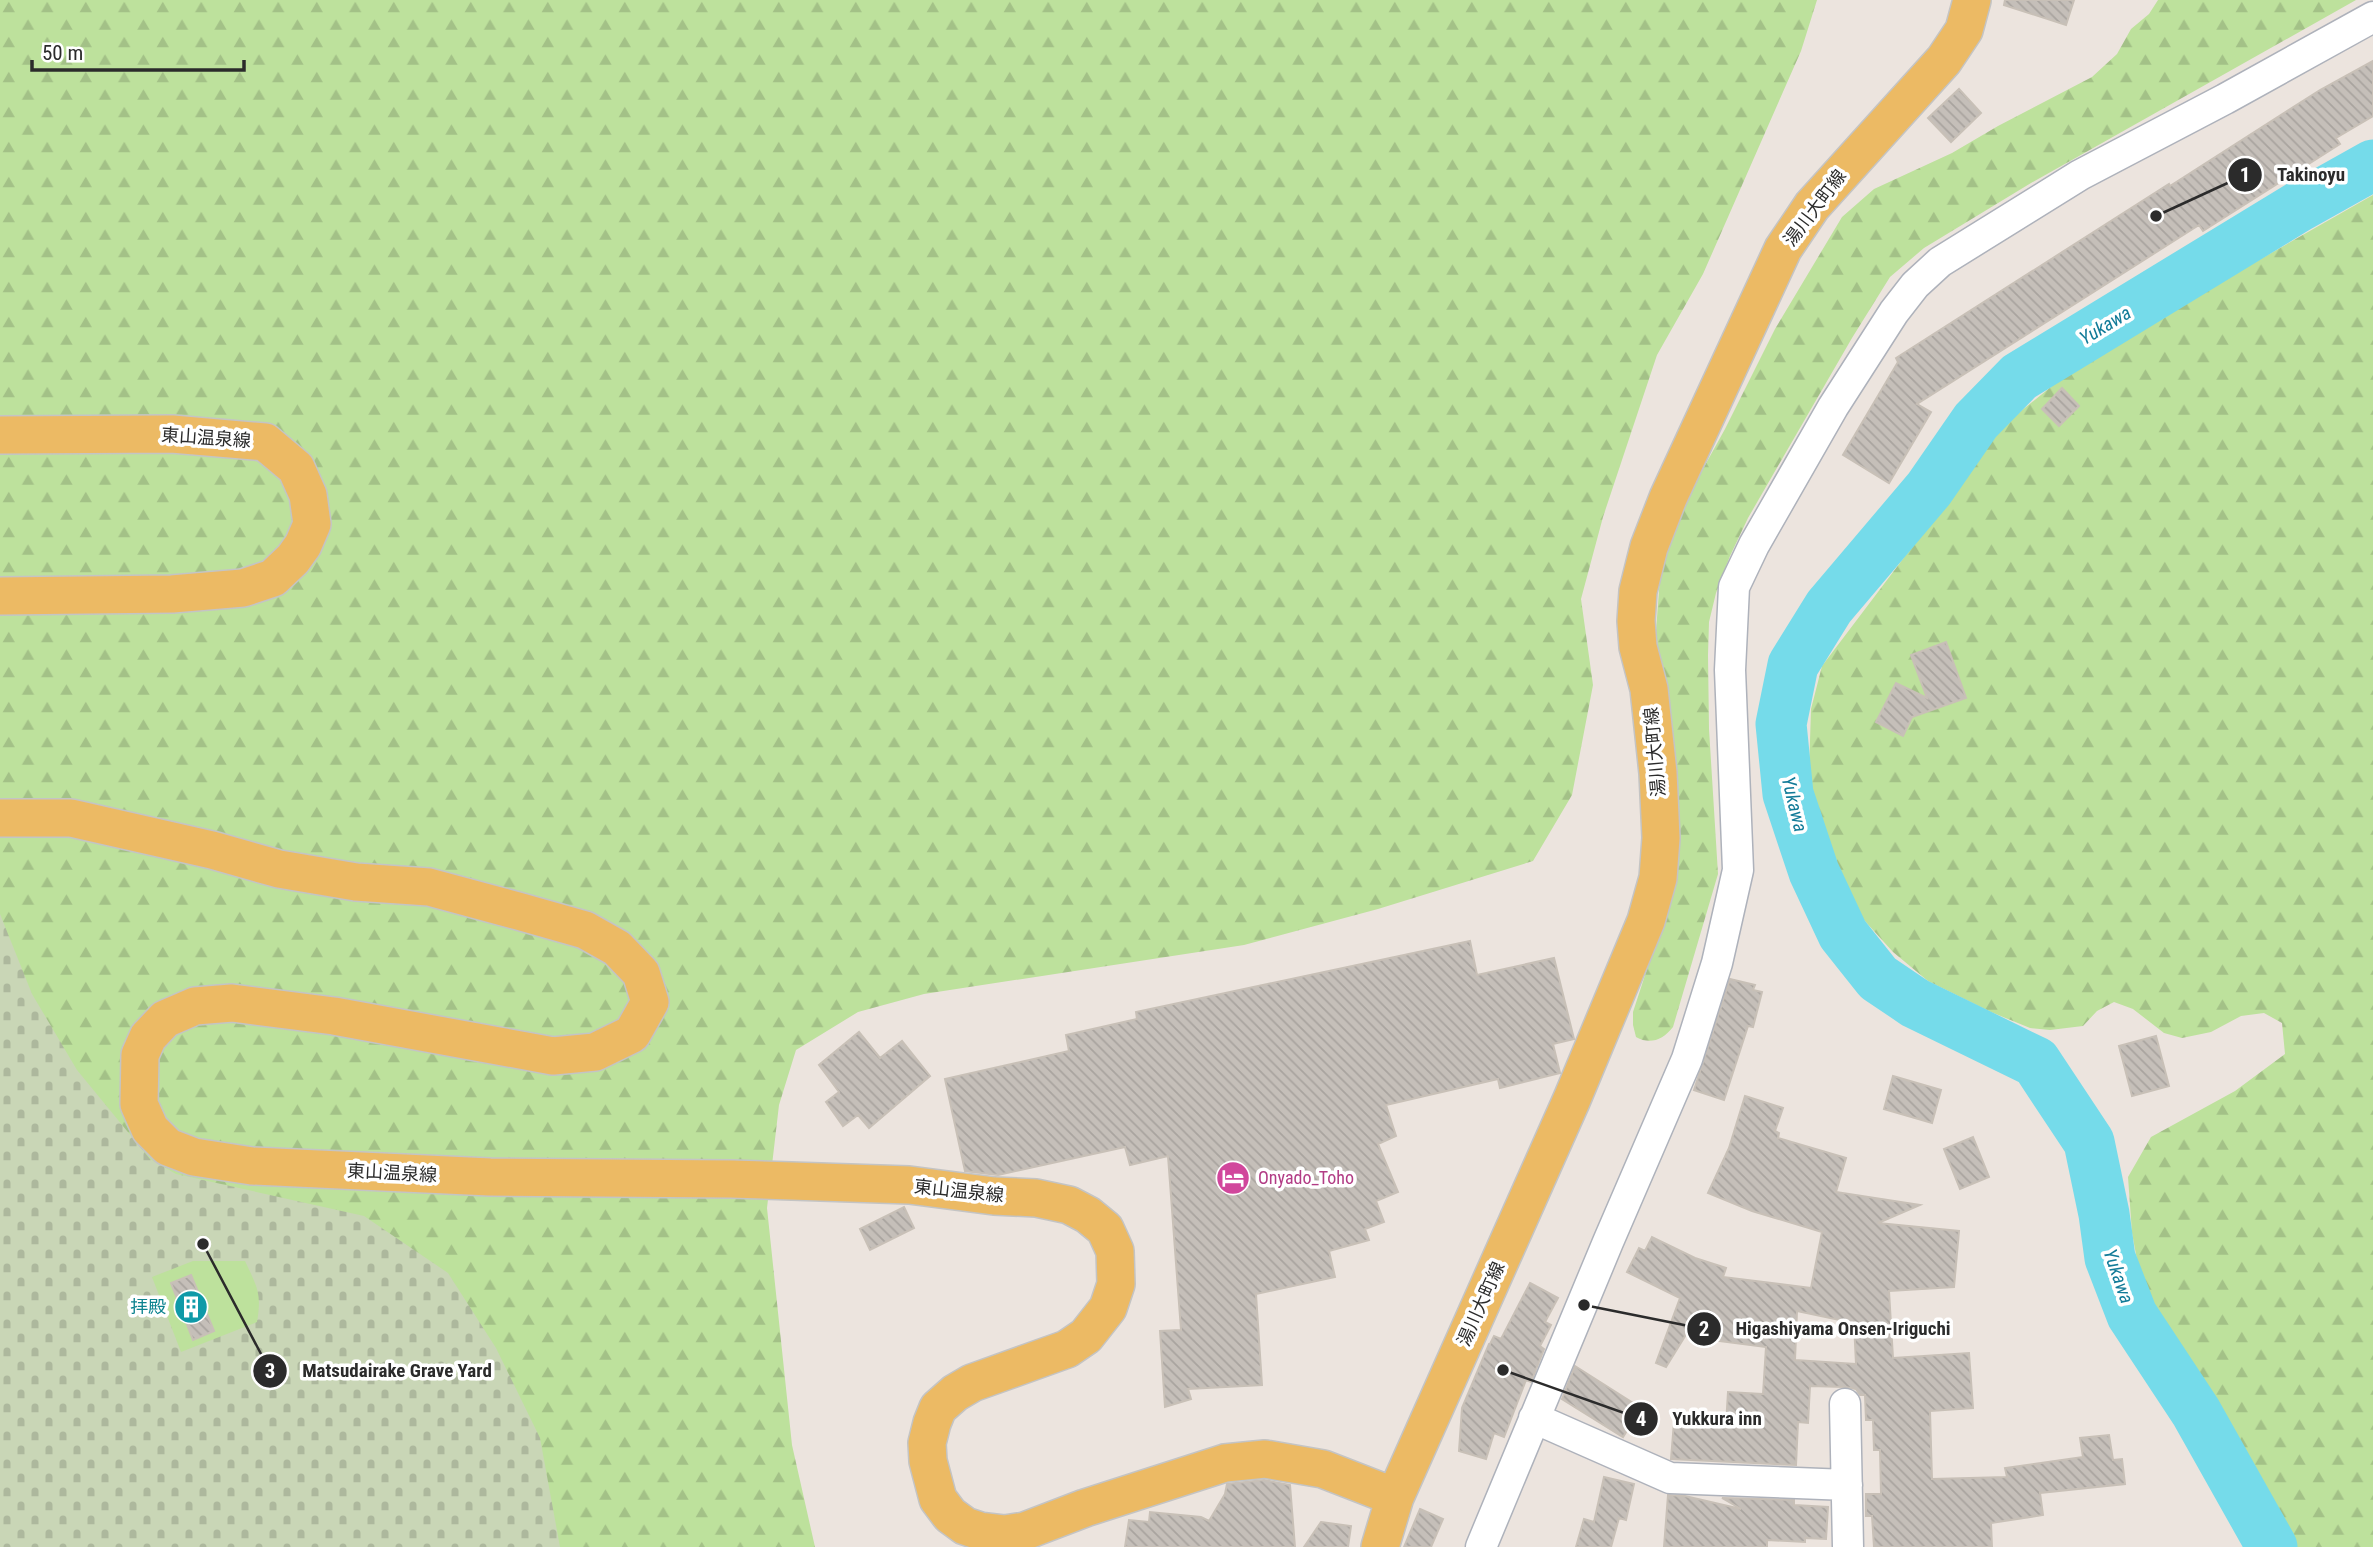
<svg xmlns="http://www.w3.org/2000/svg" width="2373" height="1547" font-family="'Roboto Condensed','Noto Sans JP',sans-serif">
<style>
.forest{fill:url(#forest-firs)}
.cemetery{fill:url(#cemetery-stones)}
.garden{fill:#bde19c}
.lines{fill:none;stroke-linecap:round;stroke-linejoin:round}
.river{stroke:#75dbea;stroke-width:51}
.building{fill:url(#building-back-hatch);stroke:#c8c0b7;stroke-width:2;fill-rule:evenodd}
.minor-casing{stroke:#aeb2bb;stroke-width:33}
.major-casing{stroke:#c4c4c4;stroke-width:40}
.minor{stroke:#fff;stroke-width:30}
.major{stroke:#ecba64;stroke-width:37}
.labels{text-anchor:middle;stroke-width:7;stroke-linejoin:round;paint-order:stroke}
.street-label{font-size:18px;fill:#2b2b2b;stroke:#fff}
.hotel-label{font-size:18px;fill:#b23c85;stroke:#fff;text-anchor:start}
.culture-label{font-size:18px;fill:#0d838f;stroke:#fff;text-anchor:end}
.water-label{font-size:19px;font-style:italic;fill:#127b98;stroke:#fff}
.leader{fill:none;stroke:#2b2b2b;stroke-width:2.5}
.callout-dot{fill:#2b2b2b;stroke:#fff;stroke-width:2.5}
.mark-label{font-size:21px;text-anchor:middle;font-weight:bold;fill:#fff}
.callout-label{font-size:19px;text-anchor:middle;font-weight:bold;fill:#2b2b2b;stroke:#fff;stroke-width:7;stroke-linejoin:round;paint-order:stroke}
</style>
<defs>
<pattern id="forest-firs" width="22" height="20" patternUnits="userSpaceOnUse" patternTransform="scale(1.75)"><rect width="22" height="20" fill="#bde19c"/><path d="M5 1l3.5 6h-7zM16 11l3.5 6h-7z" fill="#a3c187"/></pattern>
<pattern id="cemetery-stones" width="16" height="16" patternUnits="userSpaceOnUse" patternTransform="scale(1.75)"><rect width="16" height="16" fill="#c9d6b6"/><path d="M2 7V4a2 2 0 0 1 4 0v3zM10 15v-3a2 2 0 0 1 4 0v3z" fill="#adb89d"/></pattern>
<pattern id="building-back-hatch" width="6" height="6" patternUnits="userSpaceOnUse" patternTransform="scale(1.75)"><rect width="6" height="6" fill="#c5bfb9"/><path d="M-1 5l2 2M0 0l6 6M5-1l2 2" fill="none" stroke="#a9a49f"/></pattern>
</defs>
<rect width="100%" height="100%" fill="#ece4de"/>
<path class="forest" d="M 0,0 L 1817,0 L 1801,51 L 1703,274 L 1657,355 L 1603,517 L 1581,599 L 1593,685 L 1572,795 L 1533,861 L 1378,909 L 1244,945 L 924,994 L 858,1012 L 796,1050 L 779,1105 L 767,1208 L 792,1445 L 815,1547 L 0,1547 Z
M 2158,0 L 2356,0 L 2031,183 L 1924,248 L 1890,277 L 1852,338 L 1748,518 L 1730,556 L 1716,593 L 1709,622 L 1708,655 L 1709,729 L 1718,874 L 1673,1027 C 1663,1040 1650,1045 1636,1037 L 1633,1025 L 1633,1012 L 1662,923 L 1665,711 L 1656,631 L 1661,564 L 1667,534 L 1725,429 L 1775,329 L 1842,217 L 1874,189 L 1952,153 L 1998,126 L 2092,77 L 2117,54 L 2131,29 L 2149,14 Z
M 2373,195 L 2373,1547 L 2287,1547 L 2159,1328 L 2141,1281 L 2132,1233 L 2128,1177 L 2151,1137 L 2235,1091 L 2285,1054 L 2282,1023 L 2264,1013 L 2241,1016 L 2211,1032 L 2182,1038 L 2164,1033 L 2133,1009 L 2114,1002 L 2097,1011 L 2083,1026 L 2050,1030 L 2030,1028 L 1991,1012 L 1928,981 L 1893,952 L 1854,909 L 1825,841 L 1809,773 L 1811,709 L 1822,666 L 2005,424 L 2057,382 L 2108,346 Z"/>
<path class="cemetery" d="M 0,914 L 32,994 L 77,1070 L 150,1159 L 176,1174 L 364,1216 L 448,1273 L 496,1348 L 540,1438 L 560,1547 L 0,1547 Z"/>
<path class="garden" d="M 193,1261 L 245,1261 C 257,1287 262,1293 257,1322 L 181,1352 L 152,1277 Z"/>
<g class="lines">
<path class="river" d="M 2272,1547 L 2196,1412 L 2132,1315 L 2110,1258 L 2104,1214 L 2089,1142 L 2036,1062 L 1915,1003 L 1878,978 L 1843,934 L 1814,872 L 1788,794 L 1781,724 L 1793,665 L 1829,607 L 1929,489 L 1976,421 L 2019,377 L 2298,207 L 2373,165"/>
</g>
<path class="building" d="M 2005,0 L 2074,0 L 2066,25 L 2004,5 Z
M 2373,61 L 2373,116 L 2336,138 L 2340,144 L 2203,231 L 2199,225 L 1917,404 L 1931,412 L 1889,483 L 1843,455 L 1898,362 L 1896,358 L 2169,184 L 2170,186 L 2320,90 Z
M 1959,89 L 1981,113 L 1951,142 L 1928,118 Z
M 2062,388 L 2079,406 L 2059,426 L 2042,409 Z
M 1946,642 L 1966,698 L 1912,717 L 1903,736 L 1876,722 L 1896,683 L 1927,698 L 1911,655 Z
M 1470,941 L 1477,975 L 1554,958 L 1574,1039 L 1553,1044 L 1560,1073 L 1500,1088 L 1498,1079 L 1386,1105 L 1396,1136 L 1378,1144 L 1398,1192 L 1376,1201 L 1384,1222 L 1365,1229 L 1369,1240 L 1329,1251 L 1335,1277 L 1256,1294 L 1262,1385 L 1188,1389 L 1191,1399 L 1165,1407 L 1160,1331 L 1181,1330 L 1168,1156 L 1130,1165 L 1125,1147 L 998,1175 L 965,1171 L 945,1079 L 1069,1051 L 1066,1035 L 1137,1019 L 1136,1012 Z
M 1730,979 L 1755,985 L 1753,990 L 1762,992 L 1753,1027 L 1748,1026 L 1724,1100 L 1694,1090 Z
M 859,1032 L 880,1058 L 902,1041 L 930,1076 L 869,1128 L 858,1115 L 843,1126 L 826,1102 L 839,1092 L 819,1065 Z
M 2156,1036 L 2169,1086 L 2132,1096 L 2119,1046 Z
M 1893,1076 L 1941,1090 L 1932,1123 L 1884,1109 Z
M 1745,1096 L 1783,1108 L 1775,1131 L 1779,1133 L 1778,1138 L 1846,1158 L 1836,1192 L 1920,1205 L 1878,1223 L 1959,1231 L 1954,1287 L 1889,1291 L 1893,1358 L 1969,1353 L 1973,1408 L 1930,1411 L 1932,1479 L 2007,1477 L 2005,1468 L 2083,1457 L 2080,1438 L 2109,1435 L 2113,1460 L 2122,1459 L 2125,1484 L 2040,1493 L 2043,1515 L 1991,1523 L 1992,1547 L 1874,1547 L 1872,1516 L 1866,1516 L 1866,1494 L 1881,1494 L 1880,1450 L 1874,1450 L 1873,1420 L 1866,1420 L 1865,1395 L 1860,1395 L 1856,1389 L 1845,1387 L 1810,1386 L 1808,1423 L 1798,1422 L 1796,1465 L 1671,1459 L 1674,1422 L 1726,1425 L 1728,1392 L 1763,1394 L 1766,1347 L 1704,1339 L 1687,1333 L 1666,1367 L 1656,1363 L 1680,1298 L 1627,1272 L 1639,1248 L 1645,1251 L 1652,1237 L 1695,1258 L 1726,1268 L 1723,1277 L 1811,1288 L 1822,1232 L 1752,1211 L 1708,1193 L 1729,1148 ZM 1797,1311 L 1854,1323 L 1856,1364 L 1795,1360 Z
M 1973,1137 L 1989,1177 L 1960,1189 L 1944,1149 Z
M 904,1207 L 914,1228 L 870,1250 L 860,1229 Z
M 191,1275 L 214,1331 L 193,1340 L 171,1283 Z
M 1530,1283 L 1558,1298 L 1545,1322 L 1551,1325 L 1540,1346 L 1544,1349 L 1531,1382 L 1526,1380 L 1504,1437 L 1494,1433 L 1486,1459 L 1459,1451 L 1462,1408 L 1489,1344 L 1490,1344 L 1494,1336 L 1501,1339 Z
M 1575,1366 L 1641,1408 L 1623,1437 L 1562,1399 Z
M 1604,1477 L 1634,1484 L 1626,1520 L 1619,1518 L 1611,1547 L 1576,1547 L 1584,1519 L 1594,1522 Z
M 1264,1480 L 1290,1485 L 1295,1547 L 1125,1547 L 1129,1520 L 1149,1522 L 1150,1512 L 1201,1517 L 1209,1521 L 1225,1494 L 1227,1484 Z
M 1668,1495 L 1685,1496 L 1741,1509 L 1722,1498 L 1794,1500 L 1794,1505 L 1828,1507 L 1826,1539 L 1805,1538 L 1805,1542 L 1767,1540 L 1767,1547 L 1664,1547 Z
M 1420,1509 L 1443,1519 L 1431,1547 L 1404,1547 Z
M 1321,1522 L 1351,1526 L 1348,1547 L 1304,1547 Z"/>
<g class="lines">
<g class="minor-casing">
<path id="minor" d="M 1845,1404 L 1848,1547
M 1534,1418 L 1670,1478 L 1847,1485
M 1481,1547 L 1608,1242 L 1687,1059 L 1717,963 L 1738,870 L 1730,670 L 1734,587 L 1754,545 L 1833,407 L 1894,312 L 1915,285 L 1940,262 L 2080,175 L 2225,99 L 2373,17"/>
</g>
<g class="major-casing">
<path id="major" d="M 0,435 L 172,434 L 265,442 L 296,468 L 308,495 L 312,524 L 303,545 L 293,559 L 273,578 L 243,588 L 172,594 L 0,596
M 0,818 L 71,818 L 212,850 L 279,869 L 356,882 L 429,887 L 518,911 L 585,930 L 617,948 L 641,973 L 650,1002 L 632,1034 L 595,1052 L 553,1056 L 334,1016 L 232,1003 L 195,1006 L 165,1019 L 148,1037 L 140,1055 L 139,1104 L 150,1129 L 168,1147 L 194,1157 L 252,1166 L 490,1177 L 731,1179 L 909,1185 L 994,1196 L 1036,1198 L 1069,1205 L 1088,1215 L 1105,1229 L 1115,1251 L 1116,1284 L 1108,1308 L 1086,1336 L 1067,1349 L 972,1383 L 955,1393 L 938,1408 L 932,1423 L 927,1443 L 928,1461 L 938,1499 L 950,1515 L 965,1526 L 980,1531 L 1005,1534 L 1025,1531 L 1085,1508 L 1225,1463 L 1265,1459 L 1323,1469 L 1395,1497
M 1380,1547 L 1395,1497 L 1572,1099 L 1646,921 L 1658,878 L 1661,838 L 1658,773 L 1649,689 L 1638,647 L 1636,621 L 1638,591 L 1649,547 L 1668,498 L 1783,249 L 1812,206 L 1944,60 L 1964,30 L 1972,0"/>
</g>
<use href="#minor" class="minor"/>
<use href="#major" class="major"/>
</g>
<defs>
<g id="hotel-disc" transform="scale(1.75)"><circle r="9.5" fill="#d1479c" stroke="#fff"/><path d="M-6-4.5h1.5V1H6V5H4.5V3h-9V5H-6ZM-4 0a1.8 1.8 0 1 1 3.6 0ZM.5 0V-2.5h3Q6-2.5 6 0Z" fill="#fff"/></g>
<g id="building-disc" transform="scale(1.75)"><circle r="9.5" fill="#0f9aa8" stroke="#fff"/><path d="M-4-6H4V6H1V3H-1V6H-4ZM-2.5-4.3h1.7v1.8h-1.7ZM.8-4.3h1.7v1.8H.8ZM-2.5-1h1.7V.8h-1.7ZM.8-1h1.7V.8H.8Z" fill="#fff"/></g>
</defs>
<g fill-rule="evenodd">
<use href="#hotel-disc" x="1233" y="1178"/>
<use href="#building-disc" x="191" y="1307"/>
</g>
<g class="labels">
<g class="street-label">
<text transform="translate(1815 208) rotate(-53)" y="6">湯川大町線</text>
<text transform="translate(206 438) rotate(4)" y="6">東山温泉線</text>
<text transform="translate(1655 752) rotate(-95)" y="6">湯川大町線</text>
<text transform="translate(392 1173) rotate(3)" y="6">東山温泉線</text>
<text transform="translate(959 1191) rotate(6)" y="6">東山温泉線</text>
<text transform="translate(1481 1304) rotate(-66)" y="6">湯川大町線</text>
</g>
<g class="hotel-label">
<text x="1258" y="1184">Onyado_Toho</text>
</g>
<g class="culture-label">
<text x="166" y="1313">拝殿</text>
</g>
<g class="water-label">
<text transform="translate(2105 325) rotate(-31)" y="7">Yukawa</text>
<text transform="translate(1795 804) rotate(76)" y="7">Yukawa</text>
<text transform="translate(2119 1276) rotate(71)" y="7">Yukawa</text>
</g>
</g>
<path class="leader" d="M2156 216L2245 175M1584 1305L1704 1329M203 1244L270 1371M1503 1370L1641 1419"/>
<g class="callout-dot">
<circle cx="2156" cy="216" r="7"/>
<circle cx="1584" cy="1305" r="7"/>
<circle cx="203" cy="1244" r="7"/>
<circle cx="1503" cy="1370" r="7"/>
<circle cx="2245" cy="175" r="18"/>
<circle cx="1704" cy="1329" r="18"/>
<circle cx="270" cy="1371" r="18"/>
<circle cx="1641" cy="1419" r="18"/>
</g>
<g class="mark-label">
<text x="2245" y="182">1</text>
<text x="1704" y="1336">2</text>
<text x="270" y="1378">3</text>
<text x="1641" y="1426">4</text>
</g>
<g class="callout-label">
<text x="2311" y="181">Takinoyu</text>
<text x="1843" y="1335">Higashiyama Onsen-Iriguchi</text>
<text x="397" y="1377">Matsudairake Grave Yard</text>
<text x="1717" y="1425">Yukkura inn</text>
</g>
<path d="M32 60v10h212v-10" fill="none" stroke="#2b2b2b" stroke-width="3.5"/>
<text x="42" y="60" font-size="21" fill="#2b2b2b" stroke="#ffffff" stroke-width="5" paint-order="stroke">50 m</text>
</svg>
